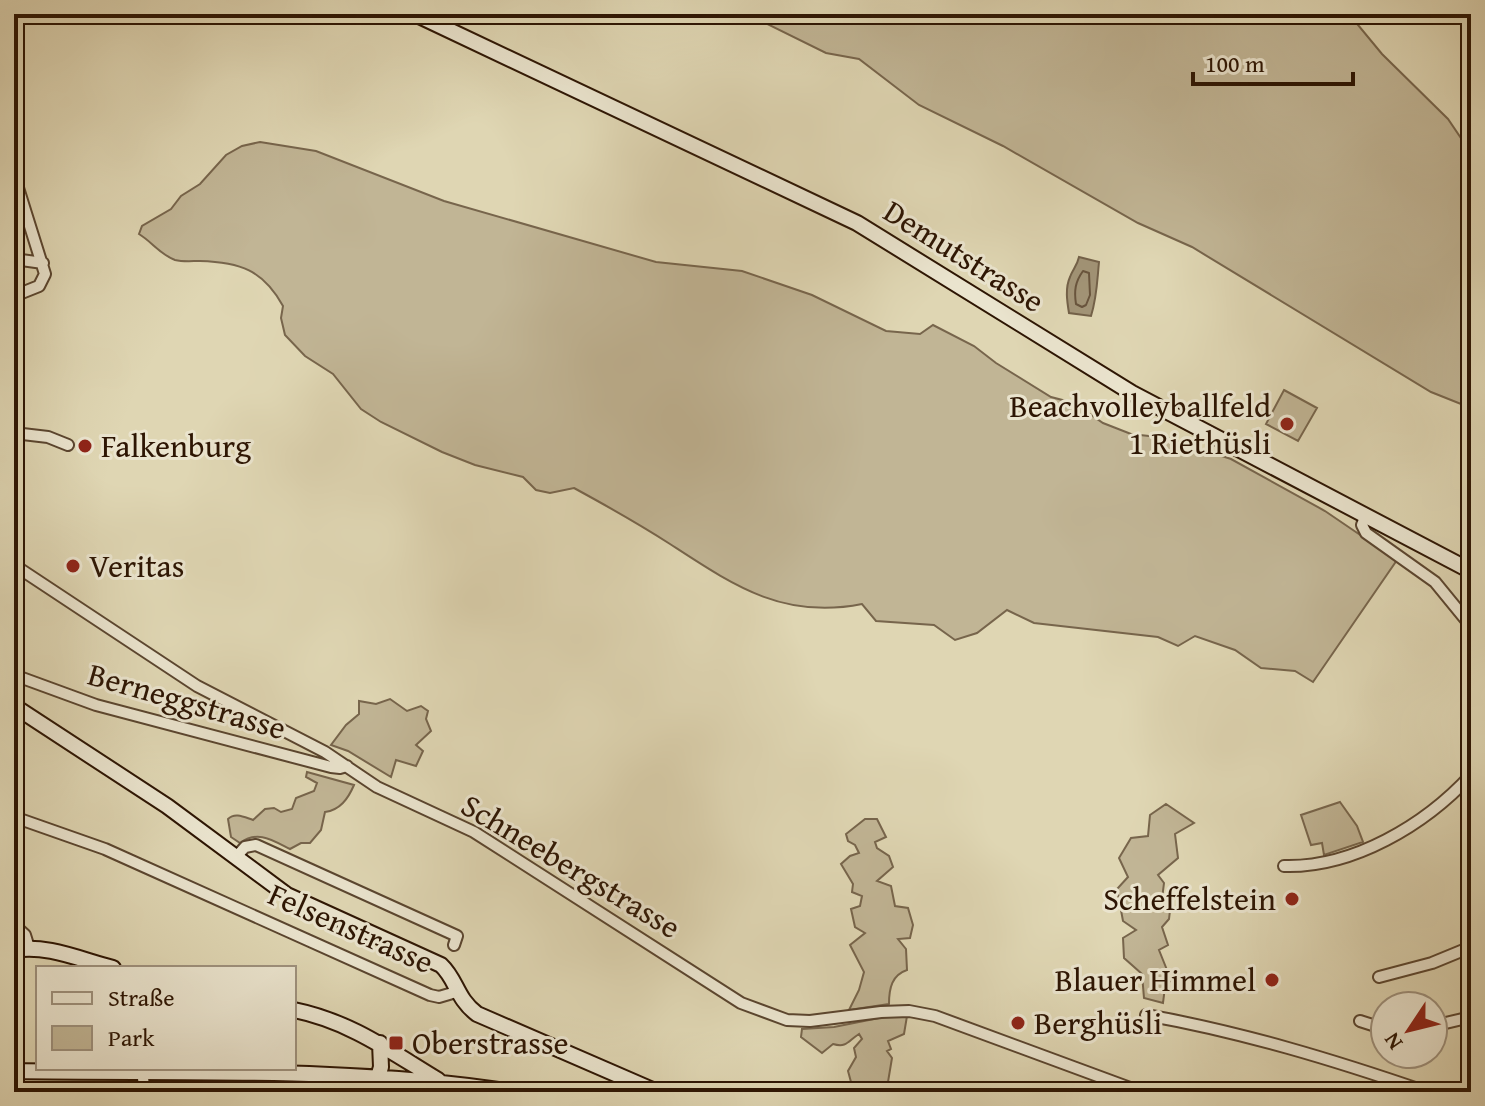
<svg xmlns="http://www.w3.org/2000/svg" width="1485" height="1106" font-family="'Gentium Book Plus',serif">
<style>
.green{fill:#c1b595;stroke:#77654c;stroke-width:2}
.water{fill:#a29477;stroke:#736149;stroke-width:2}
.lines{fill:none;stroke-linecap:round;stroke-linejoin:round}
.shore{stroke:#68543d;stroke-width:2}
.street-casing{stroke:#5a452f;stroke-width:14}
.secondary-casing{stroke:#2d1503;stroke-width:18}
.street{stroke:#eae4ce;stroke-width:10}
.secondary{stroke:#eae4ce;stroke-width:14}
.poi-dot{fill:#8f2418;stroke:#eae4ce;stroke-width:3}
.labels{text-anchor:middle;stroke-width:6;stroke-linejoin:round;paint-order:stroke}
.street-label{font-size:32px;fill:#2d1503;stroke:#eae4ce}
.poi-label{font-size:32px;fill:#2d1503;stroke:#eae4ce;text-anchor:start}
</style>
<rect width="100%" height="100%" fill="#dfd6b3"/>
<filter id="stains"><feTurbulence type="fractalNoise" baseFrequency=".0025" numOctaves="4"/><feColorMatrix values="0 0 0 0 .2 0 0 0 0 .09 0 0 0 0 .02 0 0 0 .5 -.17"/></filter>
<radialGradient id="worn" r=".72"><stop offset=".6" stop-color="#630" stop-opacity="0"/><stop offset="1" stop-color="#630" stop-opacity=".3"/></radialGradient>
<path class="green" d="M 747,14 L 1349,14 L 1382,54 L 1448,119 L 1471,153 L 1471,408 L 1431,392 L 1192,247 L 1138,223 L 1003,146 L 919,105 L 859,59 L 826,53 Z
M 260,142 L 316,151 L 444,201 L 656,262 L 742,271 L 812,295 L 886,331 L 920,334 L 933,325 L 974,346 L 996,363 L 1051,397 L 1074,403 L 1103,423 L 1131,434 L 1167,438 L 1231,459 L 1325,511 L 1397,560 L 1313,682 L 1295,671 L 1261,668 L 1235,650 L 1195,636 L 1178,646 L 1158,637 L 1034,623 L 1007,610 L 977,633 L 955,640 L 934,625 L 876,621 L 862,604 C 783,620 733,585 670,544 C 639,524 607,506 574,488 L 550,493 L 536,490 L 523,477 L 475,465 L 442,452 L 381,422 L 361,409 L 333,374 L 305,356 L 285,335 L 281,318 L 283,306 C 263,270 240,262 200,261 C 192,261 183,262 175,260 C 161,255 152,242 139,234 L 142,226 L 171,209 L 181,196 L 200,184 L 226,155 L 242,146 Z
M 1284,390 L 1317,408 L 1298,441 L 1266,424 Z
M 390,699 L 407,711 L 421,706 L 428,711 L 426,719 L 431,731 L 416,745 L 423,751 L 416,766 L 396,760 L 391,777 L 348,751 L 331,745 L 346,725 L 359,714 L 359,701 L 376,704 Z
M 307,772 L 354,785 C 348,799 340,810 325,812 L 321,830 L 310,843 L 301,843 L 290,849 C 272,840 258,830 240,843 L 231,837 L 228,819 C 235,812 244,817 253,820 L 265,809 L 274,808 L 281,812 L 292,809 L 296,798 L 314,791 L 317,783 L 306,777 Z
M 1340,802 L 1357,826 L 1363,842 L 1324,855 L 1322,843 L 1311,845 L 1301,815 Z
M 1166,804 L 1194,823 L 1175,834 L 1178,858 L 1158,875 L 1164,883 L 1162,899 L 1171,902 L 1169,919 L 1162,927 L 1168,945 L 1159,950 L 1171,980 L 1165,987 L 1163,1003 L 1144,998 L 1142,974 L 1124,958 L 1123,938 L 1136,930 L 1123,921 L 1117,889 L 1128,877 L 1119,858 L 1131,838 L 1148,836 L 1150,815 Z
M 865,819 L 877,819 L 886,837 L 875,842 L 877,848 L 889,856 L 893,867 L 877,881 L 891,886 L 895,906 L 908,908 L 913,925 L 910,938 L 898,939 L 906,949 L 907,970 C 892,975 889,988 889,1004 L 849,1010 L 859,990 L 864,972 L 850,945 L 865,933 L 855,927 L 851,909 L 860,906 L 862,896 L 852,892 L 853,884 L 841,864 L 850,856 L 859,853 L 855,845 L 848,841 L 846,834 Z
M 889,1016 L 907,1016 L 904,1034 L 888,1041 L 891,1049 L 887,1051 L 892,1058 L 888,1082 L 877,1086 L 880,1092 L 858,1092 L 857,1085 L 851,1082 L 848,1071 L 856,1057 L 854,1048 L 862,1039 L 859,1034 C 848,1041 847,1048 833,1044 L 822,1053 L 801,1037 L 802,1029 L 834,1027 Z"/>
<path class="water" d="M 1079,257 L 1099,262 C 1097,282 1097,297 1091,316 L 1069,313 C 1067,301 1065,288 1070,277 C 1073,269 1077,266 1079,257 Z"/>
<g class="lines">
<path class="shore" d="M 1083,271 L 1089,273 L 1090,295 L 1086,305 L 1082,307 L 1076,304 C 1074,291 1075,282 1083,271 Z"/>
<g class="street-casing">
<path id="street" d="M 14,17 L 14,14
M 14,175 L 45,274 L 39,286 L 14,296
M 14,259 L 43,263
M 14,433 L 48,437 L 68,445
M 1365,517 L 1362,525 L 1366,533 L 1435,582 L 1471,626
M 14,565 L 197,686 L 325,752 L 377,787 L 474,832 L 741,1003 L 787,1020 L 810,1021 L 881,1012 L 909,1011 L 935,1016 L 1141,1092
M 14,675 L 96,705 L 331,767 L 340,768 L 347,766
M 14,817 L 105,849 L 430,995 L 439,997 L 456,992
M 236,857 L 245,847 L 256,845 L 457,936 L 454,945
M 1284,866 C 1353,868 1425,825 1471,775
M 14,925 L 25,935 L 29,948
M 1379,977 L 1432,963 L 1471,947
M 1146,1015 C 1242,1032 1334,1060 1427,1092
M 1360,1021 L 1385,1029
M 1433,1026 L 1471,1017
M 142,1072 L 144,1085 L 154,1092"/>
</g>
<g class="secondary-casing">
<path id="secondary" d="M 415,14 L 857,223 L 1132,393 L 1471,571
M 14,706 L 167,806 L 287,895 L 441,965 C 457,980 456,998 477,1014 L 657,1092
M 14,950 C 47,944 81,960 113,968
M 294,1010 C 349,1021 390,1051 438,1080
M 14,1071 C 180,1074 347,1066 512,1092
M 378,1077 L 381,1067 L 380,1043"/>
</g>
<use href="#street" class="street"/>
<use href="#secondary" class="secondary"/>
</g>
<g class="poi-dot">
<circle cx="1287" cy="424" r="8"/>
<circle cx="85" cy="446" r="8"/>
<circle cx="73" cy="566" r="8"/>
<circle cx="1292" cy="899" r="8"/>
<circle cx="1272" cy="980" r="8"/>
<circle cx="1018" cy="1023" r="8"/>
<rect x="388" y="1035" width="16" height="16" rx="4"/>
</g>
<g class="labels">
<g class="street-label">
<text transform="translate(964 256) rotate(32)" y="11">Demutstrasse</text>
<text transform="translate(187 701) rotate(16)" y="11">Berneggstrasse</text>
<text transform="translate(571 866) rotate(31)" y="11">Schneebergstrasse</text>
<text transform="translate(351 928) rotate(24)" y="11">Felsenstrasse</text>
</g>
<g class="poi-label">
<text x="1271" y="417" text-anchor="end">Beachvolleyballfeld<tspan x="1271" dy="37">1 Riethüsli</tspan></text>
<text x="101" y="457">Falkenburg</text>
<text x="89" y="577">Veritas</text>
<text x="1276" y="910" text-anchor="end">Scheffelstein</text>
<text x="1256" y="991" text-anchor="end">Blauer Himmel</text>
<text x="1034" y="1034">Berghüsli</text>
<text x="412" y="1054">Oberstrasse</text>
</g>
</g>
<rect width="1485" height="1106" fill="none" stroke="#dfd6b3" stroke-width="48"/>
<rect x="16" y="16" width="1453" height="1074" fill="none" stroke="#2d1503" stroke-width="4"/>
<rect x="24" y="24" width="1437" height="1058" fill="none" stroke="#2d1503" stroke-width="2"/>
<rect x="36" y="966" width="260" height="104" fill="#eae4ce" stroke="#9e917d" stroke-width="2"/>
<rect x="52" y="992" width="40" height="12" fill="#eae4ce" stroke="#9e917d" stroke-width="2"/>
<text x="108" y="1006" font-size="24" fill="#2d1503">Straße</text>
<rect x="52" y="1026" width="40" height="24" fill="#c1b595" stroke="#9e917d" stroke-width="2"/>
<text x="108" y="1046" font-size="24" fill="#2d1503">Park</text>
<g transform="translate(1409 1030) rotate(235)"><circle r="38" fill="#eae4ce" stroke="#9e917d" stroke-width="2"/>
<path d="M0-6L14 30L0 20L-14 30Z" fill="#8f2418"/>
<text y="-12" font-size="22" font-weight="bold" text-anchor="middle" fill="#2d1503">N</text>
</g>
<path d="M1193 72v12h160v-12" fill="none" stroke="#2d1503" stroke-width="4"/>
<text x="1205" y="72" font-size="24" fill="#2d1503" stroke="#eae4ce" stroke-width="6" paint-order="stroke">100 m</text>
<rect width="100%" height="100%" filter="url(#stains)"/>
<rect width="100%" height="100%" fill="url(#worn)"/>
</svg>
